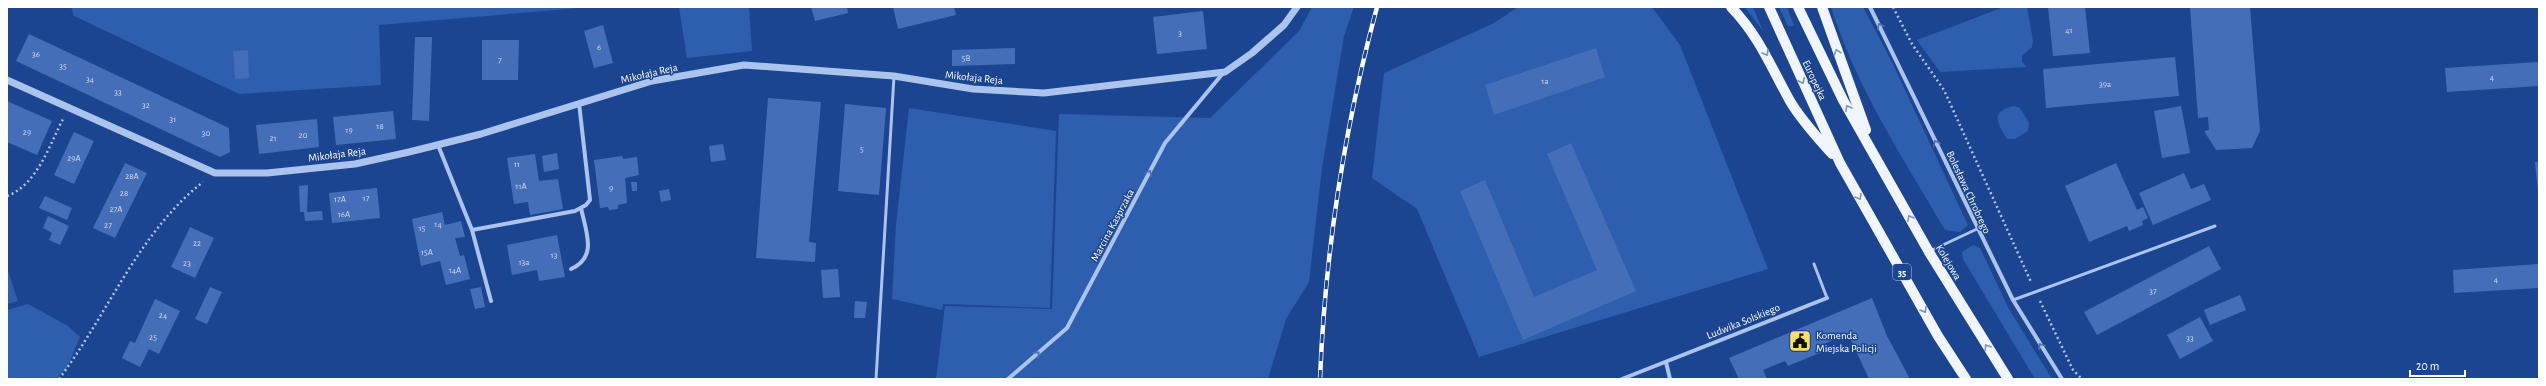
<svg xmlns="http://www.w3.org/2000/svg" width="2546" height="386" font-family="'Alegreya Sans',sans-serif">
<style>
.green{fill:#2e5eae}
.building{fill:#446fb8}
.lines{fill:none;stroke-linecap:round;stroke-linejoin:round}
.path{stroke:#aac4ee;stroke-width:2.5;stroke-dasharray:2 3;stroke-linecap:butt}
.service{stroke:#aac4ee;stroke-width:3}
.minor{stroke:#aac4ee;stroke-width:4}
.tertiary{stroke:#aac4ee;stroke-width:7}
.primary{stroke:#f1f5ff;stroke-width:10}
.rail-casing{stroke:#fff;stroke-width:4.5}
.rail{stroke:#1b4590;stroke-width:3;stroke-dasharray:9;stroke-linecap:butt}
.oneway{stroke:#4d71b1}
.oneway2{stroke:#7b94c2}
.labels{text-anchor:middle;stroke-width:3;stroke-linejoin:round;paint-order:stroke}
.number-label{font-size:9px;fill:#d0dbed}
.shield{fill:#1b4590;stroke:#bbc7de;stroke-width:1}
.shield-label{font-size:10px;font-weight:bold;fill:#fff}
.street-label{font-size:11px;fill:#fff;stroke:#1b4590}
.poi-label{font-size:11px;fill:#fff;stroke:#1b4590;text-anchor:start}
</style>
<rect width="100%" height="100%" fill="#1b4590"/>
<path class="green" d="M 71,7 L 591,7 L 379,25 L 381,85 L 239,94 L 74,16 Z
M 679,7 L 749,7 L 752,51 L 687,58 Z
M 1312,7 L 1354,7 L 1344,36 L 1322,168 L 1309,282 L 1286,319 L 1268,379 L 936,379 L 945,306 L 1052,309 L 1059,114 L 1210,118 L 1299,31 Z
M 1518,7 L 1652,7 L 1680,45 L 1768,269 L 1479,357 L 1417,209 L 1372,178 L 1384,73 L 1494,23 Z
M 1745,7 L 1753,7 L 1763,31 Z
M 1779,7 L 1787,7 L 1794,26 L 1788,26 Z
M 1831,7 L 1863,7 L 1893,64 L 1966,221 L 1968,225 L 1960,232 L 1945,230 C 1903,158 1856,87 1831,7 Z
M 2004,7 L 2027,7 L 2033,41 L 2032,47 L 2022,56 L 2022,62 L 2027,67 L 1940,72 L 1917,40 Z
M 2014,106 L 2020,108 L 2029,123 L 2028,131 L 2015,139 L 2007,139 C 1998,124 1989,111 2014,106 Z
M 909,108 L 1056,131 L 1050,308 L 943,304 L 942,310 L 892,299 L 896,225 Z
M 1973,245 L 1980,248 L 2009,309 L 2052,379 L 2035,379 L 1963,259 L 1962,252 Z
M 7,268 L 18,301 L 7,304 Z
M 28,304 L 68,326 L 80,337 L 67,368 L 55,379 L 7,379 L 7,310 Z"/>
<path class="building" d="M 811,7 L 847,7 L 848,13 L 815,21 Z
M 893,7 L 954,7 L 956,15 L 898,29 Z
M 2048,7 L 2085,7 L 2090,53 L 2053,56 Z
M 2190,7 L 2250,7 L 2260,131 L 2252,148 L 2216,150 L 2204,131 L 2209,130 L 2208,117 L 2198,118 Z
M 1203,11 L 1207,49 L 1157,54 L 1153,17 Z
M 603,25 L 613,63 L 594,68 L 584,31 Z
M 29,34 L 229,128 L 230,152 L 220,157 L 16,61 Z
M 415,37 L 432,37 L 429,121 L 412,120 Z
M 482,40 L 519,40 L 518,80 L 482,80 Z
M 1015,48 L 1015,64 L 952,66 L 952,50 Z
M 1596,48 L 1605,77 L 1494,115 L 1485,85 Z
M 248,50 L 249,78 L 235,79 L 233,51 Z
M 2175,57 L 2179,96 L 2046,108 L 2043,69 Z
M 2539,62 L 2539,86 L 2447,92 L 2445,68 Z
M 768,98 L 821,102 L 809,242 L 816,243 L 815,262 L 756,258 Z
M 7,101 L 52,121 L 37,155 L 7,142 Z
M 845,104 L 886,108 L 879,195 L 838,191 Z
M 2181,106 L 2190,153 L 2162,158 L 2154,111 Z
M 393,111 L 396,139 L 336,145 L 333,117 Z
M 317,119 L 319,147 L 259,154 L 256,125 Z
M 74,132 L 94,141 L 74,184 L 54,175 Z
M 1571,143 L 1636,291 L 1523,340 L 1460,191 L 1485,180 L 1534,297 L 1597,270 L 1547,154 Z
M 723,144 L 726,160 L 711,162 L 709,146 Z
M 557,153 L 559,169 L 544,172 L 542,156 Z
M 535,154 L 539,181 L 558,179 L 563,209 L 530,215 L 528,202 L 514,204 L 507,158 Z
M 622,156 L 623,159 L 637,157 L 639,175 L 625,178 L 627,203 L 618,205 L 618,209 L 609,210 L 608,207 L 600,208 L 594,160 Z
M 2535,162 L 2539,162 L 2539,192 L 2538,192 Z
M 125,163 L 147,173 L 115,238 L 93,228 Z
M 2116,163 L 2137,210 L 2143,207 L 2148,218 L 2142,221 L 2143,225 L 2129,231 L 2127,226 L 2089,242 L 2065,186 Z
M 2184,173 L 2191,189 L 2204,184 L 2211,200 L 2153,225 L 2139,193 Z
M 631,182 L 637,182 L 637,191 L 632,191 Z
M 308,185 L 307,212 L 322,211 L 323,220 L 305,221 L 304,212 L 300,212 L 299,186 Z
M 377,188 L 380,218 L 332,223 L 329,193 Z
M 669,189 L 671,200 L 661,202 L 659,191 Z
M 45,196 L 72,208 L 67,220 L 39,208 Z
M 442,212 L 445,225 L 461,221 L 465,237 L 455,238 L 460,256 L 464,255 L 470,279 L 446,285 L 440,261 L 421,266 L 412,219 Z
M 48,216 L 69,226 L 60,245 L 49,240 L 52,233 L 43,228 Z
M 190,227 L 214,238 L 195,278 L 171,267 Z
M 557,235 L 565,277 L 539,281 L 537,270 L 512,275 L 507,245 Z
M 2209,246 L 2221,269 L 2097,335 L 2084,312 Z
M 2539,264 L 2539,288 L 2454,293 L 2453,270 Z
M 838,269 L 840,297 L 823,298 L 821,270 Z
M 210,287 L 222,292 L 207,324 L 195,319 Z
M 481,287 L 485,307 L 475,309 L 470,289 Z
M 2240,295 L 2246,310 L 2210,325 L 2204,310 Z
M 1872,298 L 1887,336 L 1910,379 L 1869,379 L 1848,334 L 1819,346 L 1822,352 L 1788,366 L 1785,361 L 1763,370 L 1767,379 L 1739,379 L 1729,358 Z
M 155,299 L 180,311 L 159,354 L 149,349 L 140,367 L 122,358 L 130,341 L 135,343 Z
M 855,301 L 867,302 L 865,318 L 854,318 Z
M 2200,317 L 2213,341 L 2180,359 L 2167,335 Z"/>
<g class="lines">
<path class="path" d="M 1893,7 L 1912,44 L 1944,90 L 2031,282
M 7,196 C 37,185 50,144 63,119
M 2040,301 L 2073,370 L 2082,379
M 59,379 C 108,314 138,233 203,182"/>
<path class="service" d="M 1930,251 L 1977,229
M 1814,264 L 1827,298
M 2013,300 L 2215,226
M 876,379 L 894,76"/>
<path class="minor" d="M 1870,7 L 2013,300 L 2062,379
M 438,145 L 472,230 L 491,301
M 472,230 L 575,211 L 586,205 L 590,200 L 579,103
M 571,269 C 598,257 586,232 581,208
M 1666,362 L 1670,379
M 1008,379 L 1067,328 L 1165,143 L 1224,72
M 1622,379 L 1827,298"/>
<path class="tertiary" d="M 7,80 L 215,173 L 267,173 L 355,164 L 409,152 L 481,134 L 652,81 L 744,65 L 894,76 L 973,89 L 1044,93 L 1225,72 L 1252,53 L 1284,25 L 1297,7"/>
<path class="primary" d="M 1731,7 C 1759,36 1771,67 1790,101 C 1801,120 1817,137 1832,154
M 1769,7 L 1840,163 L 1938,336 L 1966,379
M 1798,7 L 1843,100 L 1929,252 L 2008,379
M 1822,7 L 1866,130"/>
<g class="rail-casing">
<path id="rail" d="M 1320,379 C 1325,253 1344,129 1377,7"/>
</g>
<use href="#rail" class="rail"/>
</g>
<defs><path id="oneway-chevron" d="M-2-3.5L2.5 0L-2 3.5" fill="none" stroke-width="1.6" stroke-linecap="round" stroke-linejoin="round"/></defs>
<g class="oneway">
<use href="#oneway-chevron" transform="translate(1880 26) rotate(-117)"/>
<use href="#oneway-chevron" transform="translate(1936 143) rotate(-115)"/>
<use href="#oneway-chevron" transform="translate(1149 173) rotate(-62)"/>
<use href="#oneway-chevron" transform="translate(2041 346) rotate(-122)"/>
<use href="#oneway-chevron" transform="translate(1037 354) rotate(-41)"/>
</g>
<g class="oneway2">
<use href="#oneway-chevron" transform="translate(1837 52) rotate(-109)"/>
<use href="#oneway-chevron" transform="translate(1766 53) rotate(59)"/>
<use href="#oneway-chevron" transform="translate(1802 81) rotate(65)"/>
<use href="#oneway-chevron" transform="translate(1848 108) rotate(-120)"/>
<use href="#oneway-chevron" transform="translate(1859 197) rotate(60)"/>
<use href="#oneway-chevron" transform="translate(1910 218) rotate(-119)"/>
<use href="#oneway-chevron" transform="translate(1924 310) rotate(60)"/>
<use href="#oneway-chevron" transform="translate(1987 347) rotate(-123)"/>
</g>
<defs>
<g id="civic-square" transform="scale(1.15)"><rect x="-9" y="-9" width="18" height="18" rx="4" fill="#ffde67" stroke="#1b4590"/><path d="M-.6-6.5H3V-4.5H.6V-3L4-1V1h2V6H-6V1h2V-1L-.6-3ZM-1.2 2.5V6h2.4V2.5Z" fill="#111"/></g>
</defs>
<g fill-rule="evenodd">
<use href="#civic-square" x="1800" y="341"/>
</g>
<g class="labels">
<g class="number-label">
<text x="2069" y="33">41</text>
<text x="1180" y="36">3</text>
<text x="599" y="50">6</text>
<text x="36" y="57">36</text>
<text x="966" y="61">5B</text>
<text x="500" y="63">7</text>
<text x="63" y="69">35</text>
<text x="2492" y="80">4</text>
<text x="90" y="82">34</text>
<text x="1545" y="84">1a</text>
<text x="2105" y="87">39a</text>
<text x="118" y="95">33</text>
<text x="146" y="108">32</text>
<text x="173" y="122">31</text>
<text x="380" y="129">18</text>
<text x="349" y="133">19</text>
<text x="27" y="135">29</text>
<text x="206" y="136">30</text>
<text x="303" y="138">20</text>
<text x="273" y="141">21</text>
<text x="862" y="152">5</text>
<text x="74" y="161">29A</text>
<text x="517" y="167">11</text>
<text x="132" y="179">28A</text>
<text x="521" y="189">11A</text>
<text x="611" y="191">9</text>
<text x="124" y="196">28</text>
<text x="366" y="201">17</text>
<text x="340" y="202">17A</text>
<text x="116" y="212">27A</text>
<text x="344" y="217">16A</text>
<text x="438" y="227">14</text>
<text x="108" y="228">27</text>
<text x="422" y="231">15</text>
<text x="197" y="246">22</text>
<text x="427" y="255">15A</text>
<text x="554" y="258">13</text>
<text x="524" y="265">13a</text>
<text x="187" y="266">23</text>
<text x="455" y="273">14A</text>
<text x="2496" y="282">4</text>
<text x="2153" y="294">37</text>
<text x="163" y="318">24</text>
<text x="153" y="340">25</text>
<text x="2190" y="341">33</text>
</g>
<rect class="shield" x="1893" y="264" width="18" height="16" rx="3"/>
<g class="shield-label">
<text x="1902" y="276">35</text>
</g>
<g class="street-label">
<text transform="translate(649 73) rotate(-13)" y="4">Mikołaja Reja</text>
<text transform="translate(974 77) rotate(6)" y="4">Mikołaja Reja</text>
<text transform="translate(1815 80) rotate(65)" y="4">Europejka</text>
<text transform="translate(337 154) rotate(-7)" y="4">Mikołaja Reja</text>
<text transform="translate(1969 192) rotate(65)" y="4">Bolesława Chrobrego</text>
<text transform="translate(1112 225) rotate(-62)" y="4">Marcina Kasprzaka</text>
<text transform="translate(1949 262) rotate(59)" y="4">Kolejowa</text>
<text transform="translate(1743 321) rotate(-22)" y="4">Ludwika Solskiego</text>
</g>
<g class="poi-label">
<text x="1816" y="339">Komenda<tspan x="1816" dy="13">Miejska Policji</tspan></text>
</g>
</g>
<rect width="2546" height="386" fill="none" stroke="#ffffff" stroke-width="16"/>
<path d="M2410 370v6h55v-6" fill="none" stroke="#ffffff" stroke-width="2"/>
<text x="2416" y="370" font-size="12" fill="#ffffff" stroke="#1b4590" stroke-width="3" paint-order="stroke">20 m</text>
</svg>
